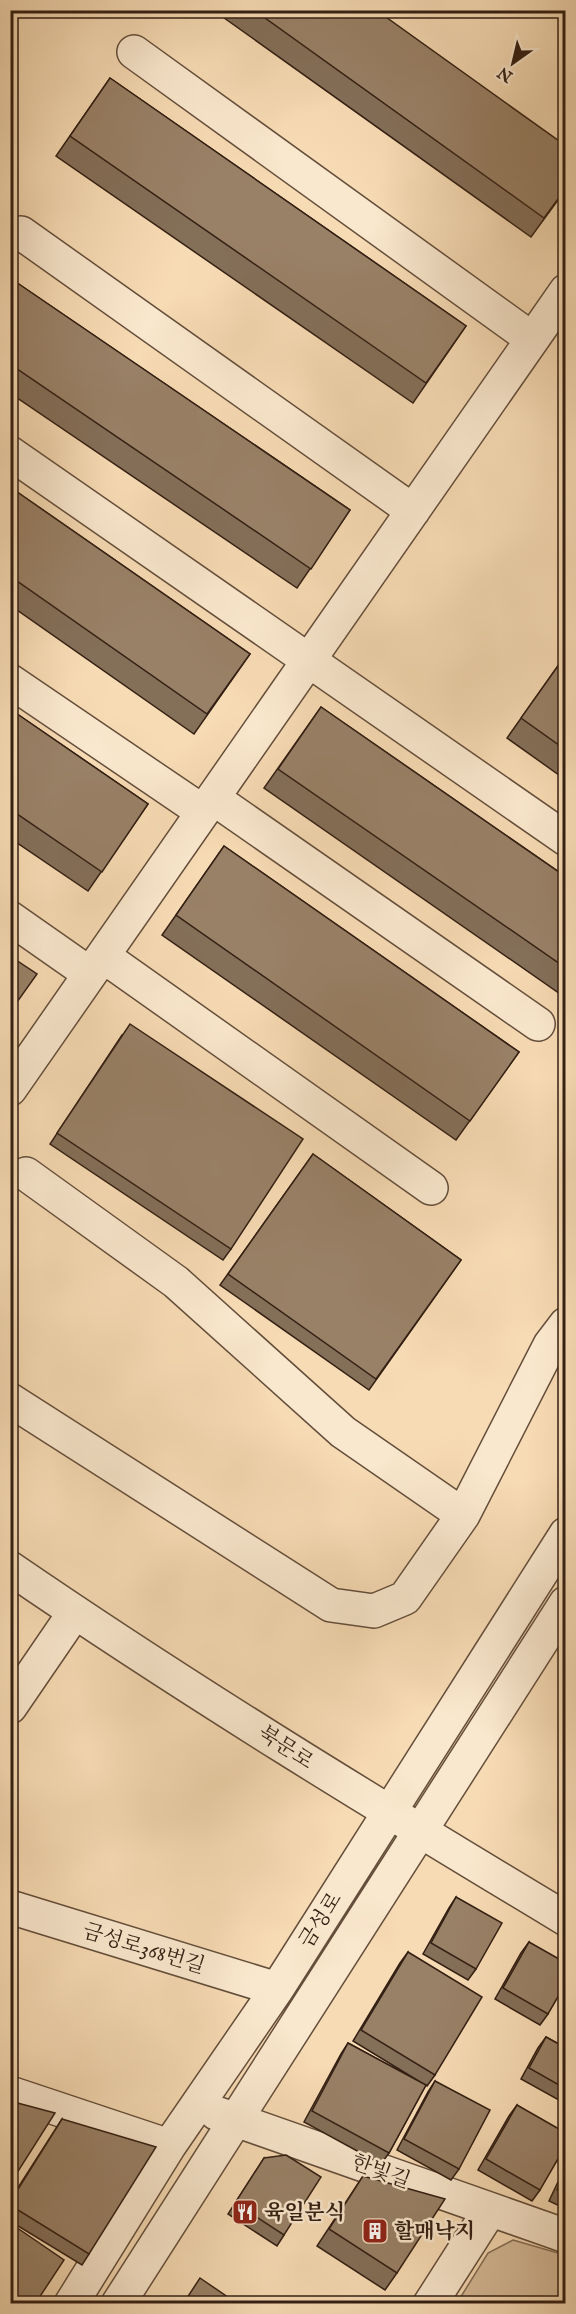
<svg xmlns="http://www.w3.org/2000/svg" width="576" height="2314" font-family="'IM FELL English','Noto Serif KR',serif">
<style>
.green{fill:#d6bb99;stroke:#846d56;stroke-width:1.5}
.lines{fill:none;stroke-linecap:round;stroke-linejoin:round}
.minor-casing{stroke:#644e3b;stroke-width:36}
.minor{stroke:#fae8ce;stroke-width:33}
.wall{fill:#846f59;stroke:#331f13;stroke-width:1.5}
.building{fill:#998167;stroke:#331f13;stroke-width:1.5}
.labels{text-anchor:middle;stroke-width:5;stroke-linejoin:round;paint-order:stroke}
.street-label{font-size:21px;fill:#331f13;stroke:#fae8ce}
.poi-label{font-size:21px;font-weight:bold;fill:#331f13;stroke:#fae8ce;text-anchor:start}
</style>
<rect width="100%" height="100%" fill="#f7dbb4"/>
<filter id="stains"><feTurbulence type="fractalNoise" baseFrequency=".00333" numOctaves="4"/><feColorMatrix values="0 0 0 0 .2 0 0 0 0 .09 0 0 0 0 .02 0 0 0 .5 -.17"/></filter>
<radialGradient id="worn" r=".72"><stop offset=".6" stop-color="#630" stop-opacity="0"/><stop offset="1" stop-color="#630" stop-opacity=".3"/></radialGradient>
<path class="green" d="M 513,2240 L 565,2255 L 565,2303 L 457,2303 L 488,2253 Z"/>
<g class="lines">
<g class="minor-casing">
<path id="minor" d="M 134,52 L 532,339
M 21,233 L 413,511
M 10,453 L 566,839
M 10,681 L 203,812
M 213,798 L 538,1024
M 10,918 L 90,974
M 103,956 L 431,1188
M 10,1089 L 566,291
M 26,1174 L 176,1282 L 343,1432 L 463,1515
M 10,1400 L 331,1605 L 374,1611 L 405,1598 L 463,1515 L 550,1345 L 566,1324
M 10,1568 C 191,1692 378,1806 566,1919
M 10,1707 L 75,1612
M 10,1907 L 277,1989
M 10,2093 L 169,2146
M 216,2113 L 566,2236
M 71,2304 L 169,2146 L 277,1989 L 566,1534
M 118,2304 L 566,1603
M 430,2304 L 490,2210"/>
</g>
<use href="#minor" class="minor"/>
</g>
<path class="wall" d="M 213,10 L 376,10 L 566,189 L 531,237 Z
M 110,78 L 466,326 L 413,403 L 56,156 Z
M 10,278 L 350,510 L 297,588 L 10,393 Z
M 10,487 L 250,654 L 194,734 L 10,605 Z
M 565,656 L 566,657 L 566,780 L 507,738 Z
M 321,707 L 566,877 L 566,998 L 264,788 Z
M 10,709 L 148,804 L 88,891 L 10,838 Z
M 224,846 L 519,1052 L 456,1140 L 162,935 Z
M 122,1035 L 231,1249 L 223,1260 L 50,1144 Z
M 313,1154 L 461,1260 L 369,1390 L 220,1285 Z
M 456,1897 L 476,1969 L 468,1980 L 423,1954 L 449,1908 Z
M 529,1942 L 548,2014 L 540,2025 L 495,1999 L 521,1953 Z
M 408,1952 L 435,2075 L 427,2086 L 426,2085 L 389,2153 L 381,2164 L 304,2122 L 341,2054 L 348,2043 L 425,2085 L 353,2041 L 400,1963 Z
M 546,2037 L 566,2048 L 566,2104 L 521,2079 L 538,2048 Z
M 435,2081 L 459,2169 L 451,2180 L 397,2150 L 428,2092 Z
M 517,2105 L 540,2190 L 532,2201 L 478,2170 L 509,2116 Z
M 62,2119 L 89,2254 L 82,2265 L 10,2221 L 10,2200 Z
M 264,2158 L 284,2235 L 277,2246 L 228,2214 Z
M 566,2165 L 566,2209 L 549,2201 Z
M 363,2176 L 397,2273 L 385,2290 L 317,2246 Z
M 10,2223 L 35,2304 L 10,2304 Z"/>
<path class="building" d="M 254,10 L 376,10 L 566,146 L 566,188 L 544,218 Z
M 110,78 L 466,326 L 426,383 L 70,136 Z
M 10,278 L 350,510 L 311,569 L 10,364 Z
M 10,487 L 250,654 L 207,714 L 10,576 Z
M 565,656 L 566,657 L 566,750 L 521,718 Z
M 321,707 L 566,877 L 566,968 L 278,769 Z
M 10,709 L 148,804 L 102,872 L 10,809 Z
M 224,846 L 519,1052 L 470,1121 L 176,915 Z
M 10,956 L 37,974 L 10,1012 Z
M 130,1024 L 303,1139 L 231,1249 L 57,1133 Z
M 313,1154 L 461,1260 L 376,1379 L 228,1274 Z
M 456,1897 L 502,1923 L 476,1969 L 431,1943 Z
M 529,1942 L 566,1963 L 566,1983 L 548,2014 L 503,1988 Z
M 408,1952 L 482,1997 L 435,2075 L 361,2030 Z
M 546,2037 L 566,2048 L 566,2089 L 529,2068 Z
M 348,2043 L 426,2085 L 389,2153 L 312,2111 Z
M 435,2081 L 490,2110 L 459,2169 L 404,2139 Z
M 10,2101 L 55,2113 L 10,2184 Z
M 517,2105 L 566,2133 L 566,2145 L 540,2190 L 486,2159 Z
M 62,2119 L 156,2147 L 89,2254 L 10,2205 L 10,2202 Z
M 286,2155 L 321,2177 L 284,2235 L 235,2203 L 264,2158 Z
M 566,2171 L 566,2194 L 557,2190 Z
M 363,2176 L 445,2199 L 397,2273 L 329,2229 Z
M 10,2223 L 64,2260 L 35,2304 L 20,2304 L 10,2297 Z
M 200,2278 L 238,2304 L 183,2304 Z"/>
<defs>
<g id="restaurant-square" transform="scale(1.35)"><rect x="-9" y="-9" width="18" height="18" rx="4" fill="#8f2418" stroke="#fae8ce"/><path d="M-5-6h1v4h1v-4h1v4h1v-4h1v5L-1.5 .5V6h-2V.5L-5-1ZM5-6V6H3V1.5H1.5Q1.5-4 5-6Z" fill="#fff"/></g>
<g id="building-square" transform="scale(1.35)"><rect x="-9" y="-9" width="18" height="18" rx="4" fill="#8f2418" stroke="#fae8ce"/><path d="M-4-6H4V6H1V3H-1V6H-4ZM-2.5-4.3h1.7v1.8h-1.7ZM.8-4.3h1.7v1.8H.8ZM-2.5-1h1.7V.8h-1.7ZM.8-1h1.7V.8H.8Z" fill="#fff"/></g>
</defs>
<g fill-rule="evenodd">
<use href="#restaurant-square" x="245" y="2212"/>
<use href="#building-square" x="375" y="2231"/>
</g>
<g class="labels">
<g class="street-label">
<text transform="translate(286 1747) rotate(33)" y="7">북문로</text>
<text transform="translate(320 1920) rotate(-58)" y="7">금성로</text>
<text transform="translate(144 1948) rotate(17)" y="7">금성로368번길</text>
<text transform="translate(381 2171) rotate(20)" y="7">한빛길</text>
</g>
<g class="poi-label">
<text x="264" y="2219">육일분식</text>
<text x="394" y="2238">할매낙지</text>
</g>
</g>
<rect width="576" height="2314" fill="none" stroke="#f7dbb4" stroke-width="36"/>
<rect x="12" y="12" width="552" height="2290" fill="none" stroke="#331f13" stroke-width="3"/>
<rect x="18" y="18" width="540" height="2278" fill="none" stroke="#331f13" stroke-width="1.5"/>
<g transform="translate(513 63) rotate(214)" stroke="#fae8ce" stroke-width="4.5" paint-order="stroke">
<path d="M0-4.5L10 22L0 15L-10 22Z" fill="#331f13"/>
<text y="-9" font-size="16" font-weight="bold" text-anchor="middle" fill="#331f13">N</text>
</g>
<rect width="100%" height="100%" filter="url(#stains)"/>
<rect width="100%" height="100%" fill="url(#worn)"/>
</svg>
